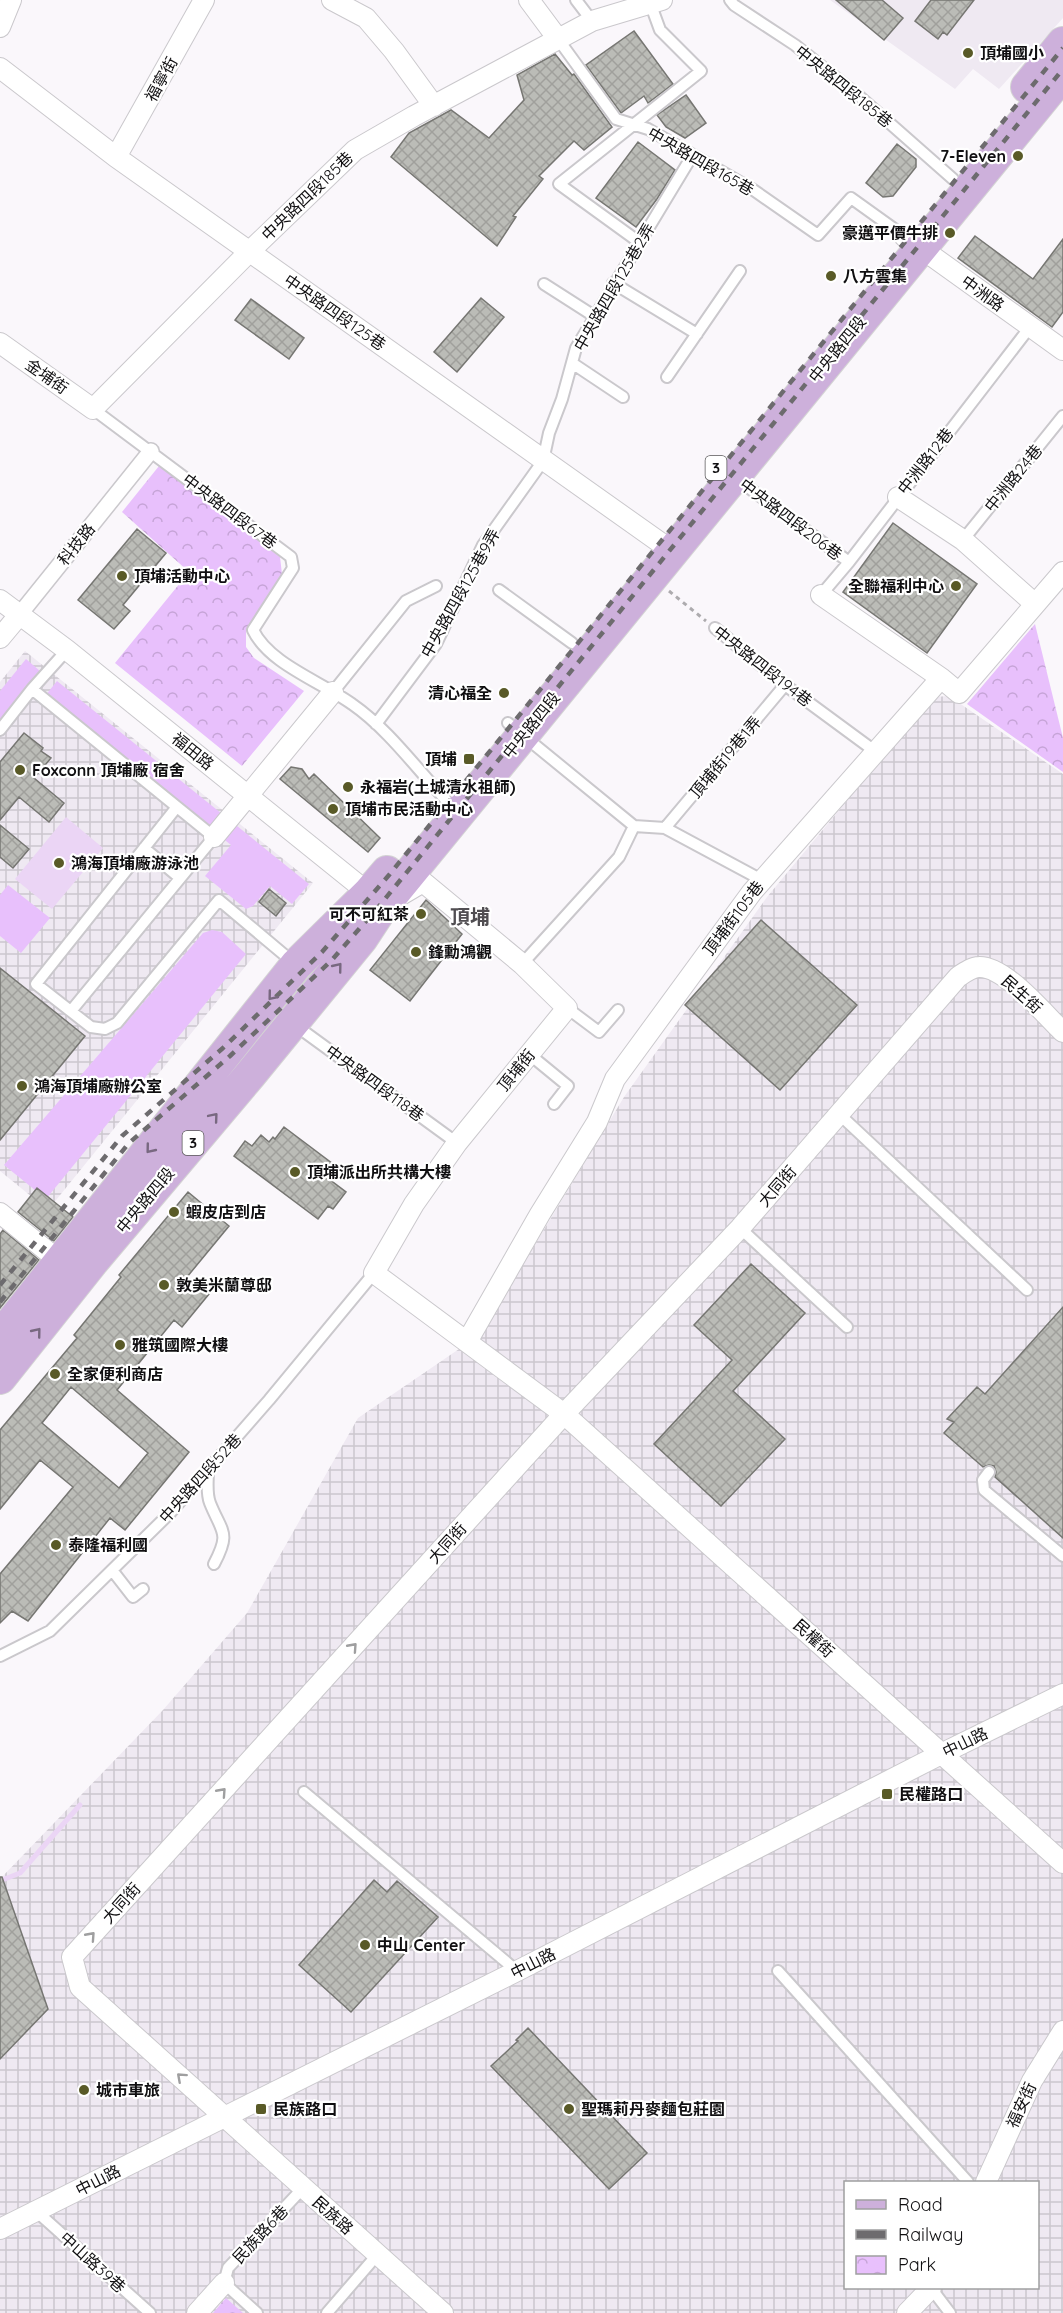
<svg xmlns="http://www.w3.org/2000/svg" width="1063" height="2313" font-family="Quicksand,'Noto Sans TC',sans-serif">
<style>
.built{fill:#efe9f2}
.industrial{fill:url(#industrial-grid);fill-rule:evenodd}
.grass{fill:#e8c0fc}
.park{fill:url(#park-crowns)}
.water{fill:#ebd5f5}
.lines{fill:none;stroke-linecap:round;stroke-linejoin:round}
.stream{stroke:#ebd5f5;stroke-width:5}
.building{fill:url(#building-cross-hatch);stroke:#767672;stroke-width:1.5;fill-rule:evenodd}
.service-casing{stroke:#cac8cc;stroke-width:14}
.pedestrian-casing{stroke:#cac8cc;stroke-width:18}
.minor-casing{stroke:#cac8cc;stroke-width:22}
.primary-casing{stroke:#d4d4d4;stroke-width:34}
.path{stroke:#adabae;stroke-width:3;stroke-dasharray:4.5 4.5;stroke-linecap:butt}
.service{stroke:#fff;stroke-width:10}
.pedestrian{stroke:#fff;stroke-width:15}
.minor{stroke:#fff;stroke-width:20}
.primary{stroke:#cdb0db;stroke-width:32}
.rail{stroke:#6d6b6e;stroke-width:4.5;stroke-dasharray:8 8;stroke-linecap:butt}
.oneway{stroke:#786880}
.oneway2{stroke:#9f9fa0}
.poi-dot{fill:#595a27;stroke:#fff;stroke-width:2}
.labels{text-anchor:middle;stroke-width:4.5;stroke-linejoin:round;paint-order:stroke}
.shield{fill:#fff;stroke:#585758;stroke-width:1.5}
.shield-label{font-size:15px;font-weight:bold;fill:#100f11}
.poi-label{font-size:16px;font-weight:bold;fill:#100f11;stroke:#fff;text-anchor:start}
.street-label{font-size:16px;fill:#100f11;stroke:#fff}
.quarter-label{font-size:20px;font-weight:bold;fill:#514e52;stroke:#fff}
</style>
<defs>
<pattern id="industrial-grid" width="8" height="8" patternUnits="userSpaceOnUse" patternTransform="scale(1.5)"><rect width="8" height="8" fill="#efe9f2"/><path d="M0 4h8M4 0v8" fill="none" stroke="#ccc7ce"/></pattern>
<pattern id="park-crowns" width="20" height="18" patternUnits="userSpaceOnUse" patternTransform="scale(1.5)"><rect width="20" height="18" fill="#e8c0fc"/><path d="M2 6a3 3 0 1 1 6 0M12 15a3 3 0 1 1 6 0" fill="none" stroke="#c6a4d7"/></pattern>
<pattern id="building-cross-hatch" width="8" height="8" patternUnits="userSpaceOnUse" patternTransform="scale(1.5)"><rect width="8" height="8" fill="#bbbcb7"/><path d="M0 0l8 8M0 8l8-8" fill="none" stroke="#a0a09c"/></pattern>
</defs>
<rect width="100%" height="100%" fill="#faf7fb"/>
<path class="built" d="M 830,0 L 1063,0 L 1063,18 L 999,89 L 973,69 L 955,89 Z"/>
<path class="industrial" d="M 25,651 L 313,883 L 48,1210 L 0,1171 L 0,682 Z
M 949,696 L 1063,774 L 1063,2313 L 0,2313 L 0,1879 L 163,1710 L 247,1613 L 358,1418 L 481,1334 L 624,1097 L 767,897 L 933,697 ZM 846,2182 L 1038,2182 L 1038,2288 L 846,2288 Z"/>
<path class="grass" d="M 26,659 L 40,671 L 0,720 L 0,691 Z
M 57,681 L 309,884 L 292,904 L 270,886 L 253,906 L 246,909 L 205,876 L 231,845 L 45,696 Z
M 8,885 L 50,918 L 21,953 L 0,936 L 0,895 Z
M 212,930 L 222,932 L 246,954 L 46,1199 L 4,1165 L 203,933 Z"/>
<path class="park" d="M 159,466 L 280,557 L 282,574 L 246,630 L 246,647 L 254,658 L 304,691 L 242,766 L 115,663 L 189,572 L 122,512 Z
M 1035,624 L 1063,738 L 1063,772 L 967,704 Z
M 226,2298 L 243,2313 L 213,2313 Z"/>
<path class="water" d="M 66,817 L 103,848 L 52,909 L 15,879 Z"/>
<g class="lines">
<path class="stream" d="M 0,1881 L 20,1873 L 80,1805"/>
</g>
<path class="building" d="M 836,0 L 882,0 L 903,18 L 884,40 Z
M 931,0 L 974,0 L 947,35 L 943,32 L 938,39 L 915,21 Z
M 634,31 L 673,84 L 648,103 L 644,96 L 621,113 L 586,65 Z
M 555,54 L 572,75 L 574,74 L 612,127 L 584,150 L 574,141 L 539,176 L 543,179 L 513,216 L 516,217 L 497,246 L 391,157 L 409,133 L 451,110 L 489,138 L 524,100 L 517,75 Z
M 686,95 L 706,123 L 685,138 L 666,127 L 657,115 Z
M 638,142 L 675,170 L 657,199 L 636,227 L 596,198 Z
M 897,144 L 916,159 L 916,167 L 893,196 L 883,197 L 866,183 Z
M 975,236 L 1033,279 L 1063,239 L 1063,312 L 1052,327 L 958,258 Z
M 481,298 L 504,317 L 457,372 L 434,352 Z
M 251,299 L 304,338 L 289,359 L 235,320 Z
M 893,523 L 977,584 L 927,653 L 843,592 Z
M 137,529 L 166,553 L 123,605 L 130,611 L 114,629 L 78,600 Z
M 24,733 L 43,748 L 41,751 L 51,758 L 34,778 L 64,803 L 49,822 L 19,797 L 0,820 L 0,762 Z
M 291,767 L 302,769 L 309,779 L 314,774 L 380,838 L 368,852 L 280,779 Z
M 0,825 L 29,849 L 13,868 L 0,857 Z
M 269,889 L 286,903 L 276,916 L 259,902 Z
M 426,900 L 462,934 L 410,1001 L 370,970 Z
M 761,920 L 857,1005 L 780,1090 L 685,1005 Z
M 0,968 L 85,1036 L 0,1140 Z
M 284,1127 L 337,1167 L 329,1179 L 346,1192 L 333,1209 L 328,1206 L 318,1219 L 234,1156 L 245,1141 L 252,1146 L 261,1135 L 269,1142 L 273,1137 L 275,1139 Z
M 37,1188 L 73,1217 L 54,1241 L 18,1212 Z
M 188,1192 L 229,1226 L 187,1277 L 209,1294 L 182,1327 L 174,1320 L 117,1390 L 189,1452 L 125,1530 L 110,1518 L 28,1621 L 12,1611 L 0,1623 L 0,1574 L 73,1487 L 40,1460 L 0,1509 L 0,1430 L 77,1338 L 74,1335 L 121,1277 L 119,1275 ZM 71,1387 L 148,1453 L 119,1488 L 42,1423 Z
M 3,1230 L 39,1260 L 0,1308 L 0,1234 Z
M 751,1264 L 805,1313 L 733,1391 L 785,1439 L 721,1506 L 654,1444 L 732,1360 L 694,1325 Z
M 1063,1307 L 1063,1538 L 995,1477 L 996,1472 L 994,1466 L 989,1465 L 983,1467 L 944,1433 L 954,1422 L 947,1419 L 977,1387 L 985,1394 Z
M 0,1877 L 2,1877 L 48,2009 L 0,2059 Z
M 374,1880 L 387,1892 L 397,1881 L 438,1917 L 351,2012 L 299,1965 Z
M 528,2028 L 647,2153 L 609,2189 L 491,2066 L 518,2041 L 516,2040 Z"/>
<g class="lines">
<g class="service-casing">
<path id="service" d="M 576,0 L 592,21
M 730,0 L 734,5 L 795,45 L 860,97 L 953,179
M 558,39 L 616,119 L 648,129 L 752,189 L 818,235 L 851,198 L 904,236
M 639,242 L 559,184 L 701,71 L 660,30 L 649,0
M 613,283 L 697,334
M 544,284 L 594,316
M 572,363 L 623,397
M 667,377 L 740,271
M 93,409 L 291,557 L 293,568 L 253,630 C 269,664 322,682 352,704 C 388,729 416,768 446,800
M 718,465 L 849,562
M 963,540 L 1063,416
M 499,590 L 572,643
M 821,595 L 849,562 L 1030,327
M 715,628 L 785,685 L 876,752
M 32,689 L 67,650
M 333,692 L 406,601 L 436,586
M 508,723 L 634,826 L 619,857 L 522,964
M 376,724 L 436,644 L 483,545 L 543,461 L 549,433 L 562,399 L 576,348 L 692,156
M 0,730 L 32,689 L 214,837 L 71,1011
M 176,808 L 36,984 L 91,1027 L 105,1029 L 117,1023 L 219,900 L 294,963
M 634,826 L 665,828 L 762,880
M 665,828 L 785,685
M 144,848 L 180,878
M 567,1008 L 599,1032 L 618,1010
M 295,1025 L 457,1143
M 529,1054 L 568,1086 L 554,1104
M 839,1114 L 1027,1290
M 740,1228 L 847,1327
M 208,1470 C 208,1481 206,1493 210,1503 C 222,1533 231,1532 214,1564
M 989,1472 L 983,1480 L 984,1490 L 1063,1556
M 112,1570 L 133,1597 L 143,1589
M 0,1656 L 50,1631 L 171,1512 L 269,1400 L 374,1273
M 304,1792 L 517,1971
M 778,1971 L 968,2182
M 36,2211 L 150,2313
M 931,2288 L 950,2313
M 257,2313 L 224,2283 L 228,2268 L 303,2188
M 327,2313 L 377,2255"/>
</g>
<g class="pedestrian-casing">
<path id="pedestrian" d="M 20,614 L 151,451"/>
</g>
<g class="minor-casing">
<path id="minor" d="M 332,0 L 366,18 L 394,51 L 434,106
M 529,0 L 558,39
M 0,27 L 11,0
M 0,68 L 116,157 L 672,551
M 116,157 L 204,0
M 904,236 L 1063,350
M 0,343 L 93,409 L 250,251 L 355,150 L 414,116 L 592,21 L 662,0
M 898,497 L 963,540 L 1035,604
M 821,595 L 941,678
M 0,600 L 67,650 L 377,900
M 0,638 L 20,614
M 214,837 L 333,692
M 401,895 L 423,882 L 522,964 L 567,1008 L 457,1143 L 414,1204 L 374,1273 L 564,1414 L 1063,1863
M 0,1213 L 68,1268
M 468,1340 L 540,1214 L 597,1122 L 615,1079 L 752,892 L 941,678 L 959,693 L 1063,572
M 986,2182 L 1032,2081 L 1063,2031
M 0,2229 L 517,1971 L 943,1753 L 1063,1694
M 197,2313 L 224,2283
M 443,2313 L 80,1987 L 72,1957 L 564,1414 L 740,1228 L 958,977 C 964,973 972,967 979,967 C 1005,966 1044,1014 1063,1032
M 907,2313 L 931,2288"/>
</g>
<g class="primary-casing">
<path id="primary" d="M 1027,87 L 1063,43
M 0,1337 L 296,965 L 369,893 L 387,872
M 0,1378 L 93,1261 L 250,1075 L 362,938 L 383,906 L 1063,74"/>
</g>
<path class="path" d="M 669,591 L 706,621"/>
<use href="#service" class="service"/>
<use href="#pedestrian" class="pedestrian"/>
<use href="#minor" class="minor"/>
<use href="#primary" class="primary"/>
<path class="rail" d="M 0,1285 L 122,1136 L 223,1048 L 322,952 L 389,875 L 1063,48
M 0,1302 L 129,1143 L 230,1056 L 331,961 L 380,905 L 1063,69"/>
</g>
<defs><path id="oneway-chevron" d="M-2-3.5L2.5 0L-2 3.5" fill="none" stroke-width="1.6" stroke-linecap="round" stroke-linejoin="round" transform="scale(1.5)"/></defs>
<g class="oneway">
<use href="#oneway-chevron" transform="translate(338 967) rotate(-51)"/>
<use href="#oneway-chevron" transform="translate(272 996) rotate(129)"/>
<use href="#oneway-chevron" transform="translate(214 1117) rotate(-50)"/>
<use href="#oneway-chevron" transform="translate(150 1149) rotate(129)"/>
<use href="#oneway-chevron" transform="translate(37 1332) rotate(-51)"/>
</g>
<g class="oneway2">
<use href="#oneway-chevron" transform="translate(353 1647) rotate(-48)"/>
<use href="#oneway-chevron" transform="translate(222 1792) rotate(-48)"/>
<use href="#oneway-chevron" transform="translate(91 1936) rotate(-48)"/>
<use href="#oneway-chevron" transform="translate(181 2077) rotate(-138)"/>
</g>
<g class="poi-dot">
<circle cx="968" cy="53" r="6"/>
<circle cx="1018" cy="156" r="6"/>
<circle cx="950" cy="233" r="6"/>
<circle cx="831" cy="276" r="6"/>
<circle cx="122" cy="576" r="6"/>
<circle cx="956" cy="586" r="6"/>
<circle cx="504" cy="693" r="6"/>
<rect x="463" y="753" width="12" height="12" rx="3"/>
<circle cx="20" cy="770" r="6"/>
<circle cx="348" cy="787" r="6"/>
<circle cx="333" cy="809" r="6"/>
<circle cx="59" cy="863" r="6"/>
<circle cx="421" cy="914" r="6"/>
<circle cx="416" cy="952" r="6"/>
<circle cx="22" cy="1086" r="6"/>
<circle cx="295" cy="1172" r="6"/>
<circle cx="174" cy="1212" r="6"/>
<circle cx="164" cy="1285" r="6"/>
<circle cx="120" cy="1345" r="6"/>
<circle cx="55" cy="1374" r="6"/>
<circle cx="56" cy="1545" r="6"/>
<rect x="881" y="1788" width="12" height="12" rx="3"/>
<circle cx="365" cy="1945" r="6"/>
<circle cx="84" cy="2090" r="6"/>
<rect x="255" y="2103" width="12" height="12" rx="3"/>
<circle cx="569" cy="2109" r="6"/>
</g>
<g class="labels">
<g class="shield">
<rect x="705.5" y="456" width="21" height="24" rx="4.5"/>
<rect x="182.5" y="1131" width="21" height="24" rx="4.5"/>
</g>
<g class="shield-label">
<text x="716" y="473">3</text>
<text x="193" y="1148">3</text>
</g>
<g class="poi-label">
<text x="980" y="59">頂埔國小</text>
<text x="1006" y="162" text-anchor="end">7-Eleven</text>
<text x="938" y="239" text-anchor="end">豪邁平價牛排</text>
<text x="843" y="282">八方雲集</text>
<text x="134" y="582">頂埔活動中心</text>
<text x="944" y="592" text-anchor="end">全聯福利中心</text>
<text x="492" y="699" text-anchor="end">清心福全</text>
<text x="457" y="765" text-anchor="end">頂埔</text>
<text x="32" y="776">Foxconn 頂埔廠 宿舍</text>
<text x="360" y="793">永福岩(土城清水祖師)</text>
<text x="345" y="815">頂埔市民活動中心</text>
<text x="71" y="869">鴻海頂埔廠游泳池</text>
<text x="409" y="920" text-anchor="end">可不可紅茶</text>
<text x="428" y="958">鋒勳鴻觀</text>
<text x="34" y="1092">鴻海頂埔廠辦公室</text>
<text x="307" y="1178">頂埔派出所共構大樓</text>
<text x="186" y="1218">蝦皮店到店</text>
<text x="176" y="1291">敦美米蘭尊邸</text>
<text x="132" y="1351">雅筑國際大樓</text>
<text x="67" y="1380">全家便利商店</text>
<text x="68" y="1551">泰隆福利國</text>
<text x="899" y="1800">民權路口</text>
<text x="377" y="1951">中山 Center</text>
<text x="96" y="2096">城市車旅</text>
<text x="273" y="2115">民族路口</text>
<text x="581" y="2115">聖瑪莉丹麥麵包莊園</text>
</g>
<g class="street-label">
<text transform="translate(161 79) rotate(-61)" y="6">福寧街</text>
<text transform="translate(844 86) rotate(39)" y="6">中央路四段185巷</text>
<text transform="translate(701 161) rotate(30)" y="6">中央路四段165巷</text>
<text transform="translate(307 196) rotate(-44)" y="6">中央路四段185巷</text>
<text transform="translate(614 287) rotate(-60)" y="6">中央路四段125巷2弄</text>
<text transform="translate(983 293) rotate(36)" y="6">中洲路</text>
<text transform="translate(335 312) rotate(35)" y="6">中央路四段125巷</text>
<text transform="translate(837 349) rotate(-51)" y="6">中央路四段</text>
<text transform="translate(47 376) rotate(35)" y="6">金埔街</text>
<text transform="translate(925 461) rotate(-52)" y="6">中洲路12巷</text>
<text transform="translate(1013 478) rotate(-51)" y="6">中洲路24巷</text>
<text transform="translate(230 511) rotate(37)" y="6">中央路四段67巷</text>
<text transform="translate(791 519) rotate(37)" y="6">中央路四段206巷</text>
<text transform="translate(76 544) rotate(-51)" y="6">科技路</text>
<text transform="translate(460 593) rotate(-61)" y="6">中央路四段125巷9弄</text>
<text transform="translate(763 666) rotate(38)" y="6">中央路四段194巷</text>
<text transform="translate(531 725) rotate(-51)" y="6">中央路四段</text>
<text transform="translate(193 751) rotate(39)" y="6">福田路</text>
<text transform="translate(725 757) rotate(-50)" y="6">頂埔街19巷1弄</text>
<text transform="translate(733 918) rotate(-53)" y="6">頂埔街105巷</text>
<text transform="translate(1022 994) rotate(42)" y="6">民生街</text>
<text transform="translate(516 1070) rotate(-51)" y="6">頂埔街</text>
<text transform="translate(375 1083) rotate(36)" y="6">中央路四段118巷</text>
<text transform="translate(777 1186) rotate(-49)" y="6">大同街</text>
<text transform="translate(145 1200) rotate(-50)" y="6">中央路四段</text>
<text transform="translate(200 1478) rotate(-48)" y="6">中央路四段52巷</text>
<text transform="translate(447 1543) rotate(-48)" y="6">大同街</text>
<text transform="translate(814 1638) rotate(42)" y="6">民權街</text>
<text transform="translate(965 1742) rotate(-26)" y="6">中山路</text>
<text transform="translate(121 1903) rotate(-48)" y="6">大同街</text>
<text transform="translate(533 1963) rotate(-27)" y="6">中山路</text>
<text transform="translate(1021 2105) rotate(-65)" y="6">福安街</text>
<text transform="translate(98 2180) rotate(-27)" y="6">中山路</text>
<text transform="translate(333 2215) rotate(42)" y="6">民族路</text>
<text transform="translate(260 2234) rotate(-47)" y="6">民族路6巷</text>
<text transform="translate(93 2262) rotate(42)" y="6">中山路39巷</text>
</g>
<g class="quarter-label">
<text x="470" y="924">頂埔</text>
</g>
</g>
<rect x="844" y="2181" width="195" height="108" fill="#ffffff" stroke="#9f9fa0" stroke-width="1.5"/>
<rect x="856" y="2200" width="30" height="9" fill="#cdb0db" stroke="#9f9fa0" stroke-width="1.5"/>
<text x="898" y="2211" font-size="18" fill="#100f11">Road</text>
<rect x="856" y="2230" width="30" height="9" fill="#6d6b6e" stroke="#9f9fa0" stroke-width="1.5"/>
<text x="898" y="2241" font-size="18" fill="#100f11">Railway</text>
<rect x="856" y="2256" width="30" height="18" fill="url(#park-crowns)" stroke="#9f9fa0" stroke-width="1.5"/>
<text x="898" y="2271" font-size="18" fill="#100f11">Park</text>
</svg>
